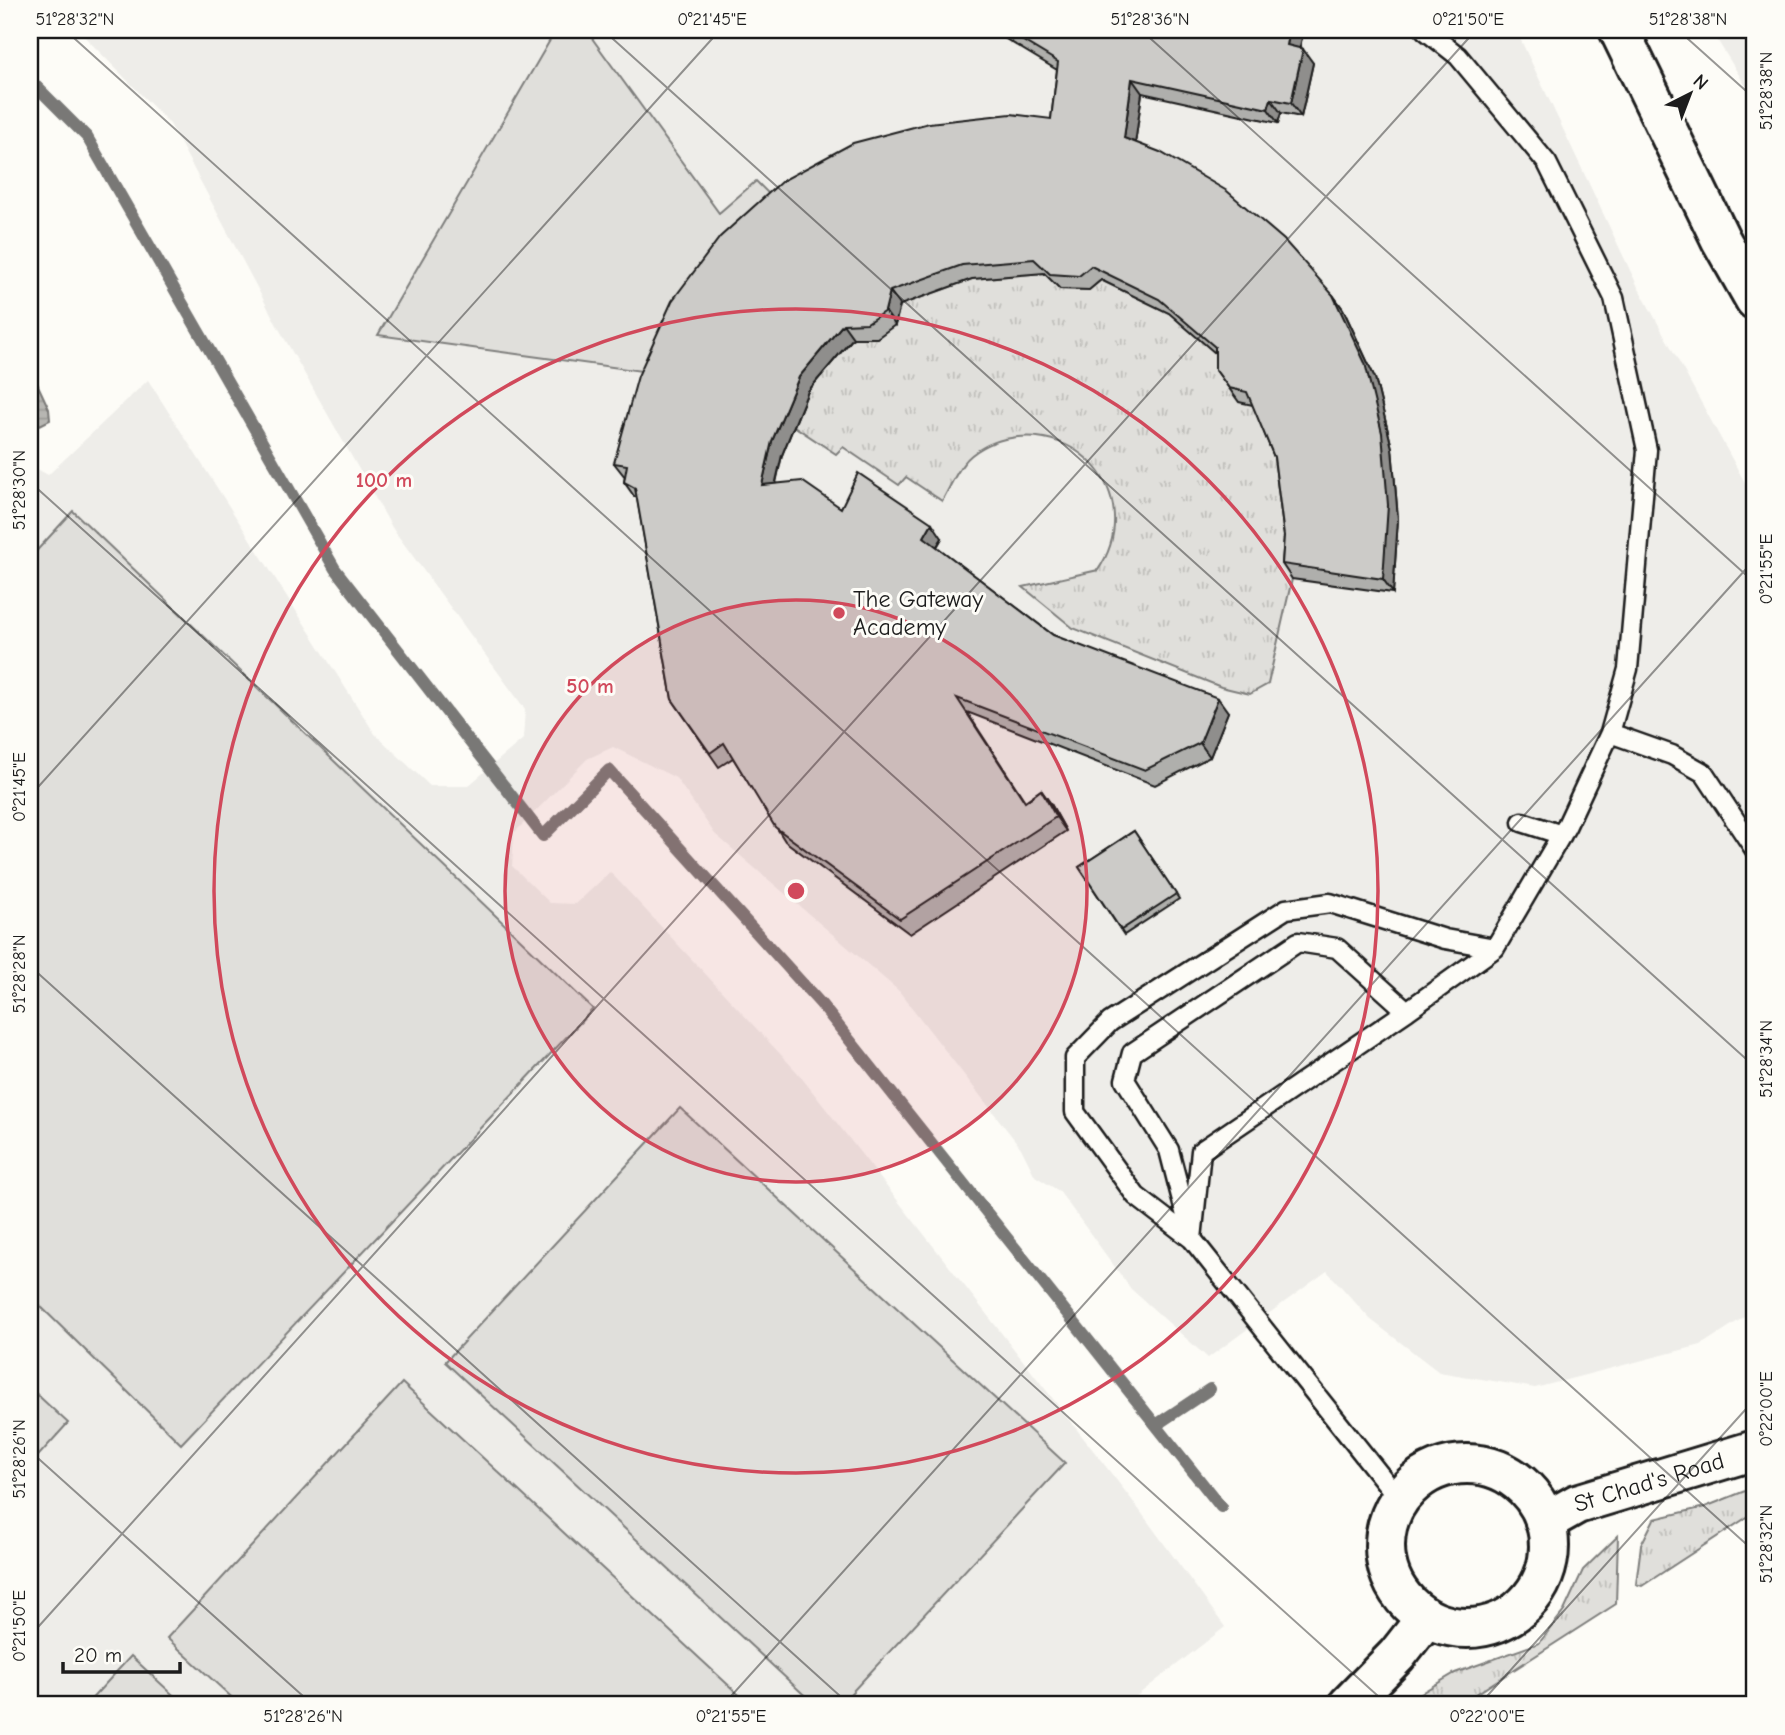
<svg xmlns="http://www.w3.org/2000/svg" width="1785" height="1735" font-family="'Comic Neue',sans-serif">
<style>
.built{fill:#eeede9}
.grass{fill:url(#grass-tufts);stroke:#7e7e7c;stroke-width:2}
.green{fill:#e0dfdb;stroke:#7e7e7c;stroke-width:2}
.water{fill:url(#water-rules);stroke:#797876;stroke-width:2}
.lines{fill:none;stroke-linecap:round;stroke-linejoin:round}
.stream{stroke:#797876;stroke-width:12}
.service-casing{stroke:#1c1c1c;stroke-width:23}
.primary-casing{stroke:#1c1c1c;stroke-width:44}
.service{stroke:#fdfcf7;stroke-width:18}
.primary{stroke:#fdfcf7;stroke-width:38}
.wall{fill:#afafac;stroke:#1c1c1c;stroke-width:2}
.shaded-wall{fill:#8f8e8c;stroke:#1c1c1c;stroke-width:2}
.building{fill:#cccbc8;stroke:#1c1c1c;stroke-width:2}
.ticks{fill:none;stroke:#1c1c1c;stroke-width:2;stroke-opacity:0.45}
.ring{fill:none;stroke:#d1495b;stroke-width:3.5}
.poi-dot{fill:#d1495b;stroke:#fdfcf7;stroke-width:2.5}
.labels{text-anchor:middle;stroke-width:6;stroke-linejoin:round;paint-order:stroke}
.poi-label{font-size:24px;fill:#1c1c1c;stroke:#fdfcf7;text-anchor:start}
.street-label{font-size:24px;fill:#1c1c1c;stroke:#fdfcf7}
.centre{fill:#d1495b;stroke:#fdfcf7;stroke-width:3.5}
.ring-label{font-size:21px;text-anchor:middle;font-weight:bold;fill:#d1495b;stroke:#fdfcf7;stroke-width:6;stroke-linejoin:round;paint-order:stroke}
.neatline{fill:none;stroke:#1c1c1c;stroke-width:2.5}
.ticks-label{font-size:18px;text-anchor:middle;fill:#1c1c1c}
</style>
<defs>
<pattern id="grass-tufts" width="24" height="20" patternUnits="userSpaceOnUse" patternTransform="scale(1.75)"><rect width="24" height="20" fill="#e0dfdb"/><path d="M3 7l-1-3M5 7V3M7 7l1-3M15 17l-1-3M17 17v-4M19 17l1-3" fill="none" stroke="#c0bfbb"/></pattern>
<pattern id="water-rules" width="6" height="5" patternUnits="userSpaceOnUse" patternTransform="scale(1.75)"><rect width="6" height="5" fill="#b7b6b2"/><path d="M0 2.5h6" fill="none" stroke="#9d9c98"/></pattern>
</defs>
<rect width="100%" height="100%" fill="#fdfcf7"/>
<filter id="ink" filterUnits="userSpaceOnUse"><feTurbulence type="fractalNoise" baseFrequency=".0143" numOctaves="2"/><feDisplacementMap in="SourceGraphic" scale="14" xChannelSelector="R" yChannelSelector="G"/><feConvolveMatrix kernelMatrix="1 2 1 2 8 2 1 2 1" color-interpolation-filters="sRGB"/></filter>
<g filter="url(#ink)">
<path class="built" d="M 78,30 L 1516,30 L 1638,287 L 1755,501 L 1755,1310 L 1701,1345 L 1535,1388 L 1439,1372 L 1370,1319 L 1327,1271 L 1208,1358 L 1131,1289 L 1059,1191 L 1035,1176 L 1021,1148 L 899,991 L 715,834 L 676,778 L 613,747 L 587,759 L 514,833 L 512,866 L 550,903 L 576,904 L 610,872 L 797,1072 L 1132,1500 L 1225,1627 L 1125,1705 L 30,1705 L 30,465 L 48,475 L 148,380 L 375,734 L 430,786 L 468,786 L 523,739 L 525,709 L 393,529 L 278,327 L 170,124 Z
M 1711,30 L 1755,30 L 1755,87 L 1749,91 Z"/>
<path class="grass" d="M 1044,273 L 1060,289 L 1089,290 L 1101,280 L 1169,313 L 1225,361 L 1257,406 L 1284,471 L 1294,550 L 1292,579 L 1268,684 L 1250,694 L 1221,687 L 1073,628 L 1023,587 L 1098,570 C 1144,502 1085,421 1005,439 C 991,442 973,451 964,463 C 955,474 949,489 942,501 L 906,477 L 899,485 L 843,447 L 836,454 L 794,426 L 808,391 L 853,338 L 877,337 L 900,305 L 972,279 Z
M 1755,1487 L 1755,1512 L 1642,1586 L 1636,1584 L 1641,1545 L 1654,1519 L 1705,1507 Z
M 1618,1536 L 1616,1604 L 1459,1705 L 1401,1705 L 1455,1673 L 1539,1643 L 1564,1611 L 1583,1570 Z"/>
<path class="green" d="M 556,30 L 586,30 L 719,213 L 756,181 L 781,206 L 656,373 L 378,335 Z
M 73,511 L 593,1009 L 181,1444 L 30,1296 L 30,558 Z
M 680,1108 L 1065,1463 L 840,1705 L 815,1705 L 445,1362 Z
M 402,1383 L 750,1705 L 240,1705 L 167,1638 Z
M 30,1388 L 68,1423 L 30,1465 Z
M 131,1656 L 184,1705 L 86,1705 Z"/>
<path class="water" d="M 30,368 L 49,409 L 50,420 L 40,425 L 30,416 Z"/>
<g class="lines">
<path class="stream" d="M 30,80 L 87,137 L 335,569 L 543,836 L 609,770 L 821,1004 L 1221,1507
M 1156,1425 L 1210,1389"/>
<g class="service-casing">
<path id="service" d="M 1610,733 L 1672,755 L 1704,773 L 1755,850
M 1522,822 L 1562,835
M 1298,942 L 1337,948 L 1407,1011 L 1201,1151 L 1192,1239 L 1169,1150 L 1125,1080 L 1132,1053 Z
M 1407,1011 L 1495,948 L 1566,827 L 1610,733 L 1628,669 L 1647,450 L 1614,298 L 1547,163 L 1458,56 L 1425,30
M 1399,1499 L 1192,1239 L 1136,1196 L 1075,1112 L 1075,1058 L 1110,1022 L 1286,909 L 1330,903 L 1445,939 L 1495,948"/>
</g>
<g class="primary-casing">
<g id="primary">
<path d="M 1619,30 L 1721,240 L 1755,300"/>
<circle cx="1467" cy="1546" r="82"/>
<path id="s1" d="M 1545,1522 L 1577,1504 L 1755,1450"/>
<path d="M 1348,1705 L 1397,1655 L 1426,1618"/>
</g>
</g>
<use href="#service" class="service"/>
<use href="#primary" class="primary"/>
</g>
<path class="wall" d="M 991,30 L 1300,30 L 1303,34 L 1299,48 L 1313,63 L 1301,117 L 1281,113 L 1278,123 L 1142,93 L 1135,143 L 1333,295 L 1343,309 L 1375,378 L 1392,448 L 1398,519 L 1393,593 L 1292,579 L 1282,564 L 1284,536 L 1274,457 L 1253,405 L 1239,402 L 1215,369 L 1215,353 L 1169,313 L 1101,280 L 1089,290 L 1060,289 L 1044,273 L 972,279 L 900,305 L 895,325 L 877,338 L 853,338 L 808,391 L 782,455 L 776,483 L 841,508 L 942,538 L 937,547 L 1053,635 L 1228,712 L 1210,757 L 1155,785 L 967,712 L 1025,801 L 1041,790 L 1051,804 L 1066,831 L 910,934 L 785,841 L 733,758 L 719,767 L 672,699 L 637,498 L 634,496 L 624,482 L 625,477 L 614,463 L 1051,119 L 1057,70 Z
M 1134,831 L 1179,899 L 1124,935 L 1079,867 Z"/>
<path class="shaded-wall" d="M 1290,30 L 1300,30 L 1303,34 L 1297,59 L 1287,45 Z
M 1303,49 L 1313,63 L 1301,117 L 1291,103 Z
M 1132,79 L 1142,93 L 1134,152 L 1124,138 Z
M 1271,99 L 1281,113 L 1278,123 L 1268,109 Z
M 890,291 L 900,305 L 895,325 L 885,311 Z
M 1333,295 L 1343,309 L 1375,378 L 1392,448 L 1398,519 L 1393,593 L 1383,579 Z
M 843,324 L 853,338 L 808,391 L 782,455 L 772,499 L 762,485 L 772,441 L 799,377 Z
M 932,523 L 942,538 L 934,551 L 924,537 Z
M 1218,698 L 1228,712 L 1210,757 L 1200,743 Z
M 1041,790 L 1051,804 L 1066,831 L 1056,817 Z"/>
<path class="building" d="M 1005,30 L 1290,30 L 1287,45 L 1303,49 L 1291,103 L 1271,99 L 1268,109 L 1132,79 L 1124,138 L 1160,152 L 1227,191 L 1284,240 L 1333,295 L 1365,363 L 1382,433 L 1388,505 L 1383,579 L 1282,564 L 1284,536 L 1274,457 L 1247,392 L 1229,388 L 1215,369 L 1215,347 L 1159,299 L 1091,266 L 1079,276 L 1050,274 L 1034,259 L 962,265 L 890,291 L 885,311 L 867,323 L 843,324 L 799,377 L 772,441 L 762,485 L 802,481 L 841,508 L 858,473 L 932,523 L 924,537 L 1053,635 L 1218,698 L 1200,743 L 1145,770 L 957,698 L 1025,802 L 1041,790 L 1056,817 L 900,919 L 775,827 L 724,743 L 710,753 L 672,699 L 635,488 L 624,482 L 627,465 L 614,463 L 638,376 L 672,301 L 720,237 L 782,181 L 853,143 L 929,123 L 1011,114 L 1051,119 L 1058,62 Z
M 1134,831 L 1176,894 L 1121,930 L 1079,867 Z"/>
</g>
<path class="ticks" d="M 65,30 L 1755,1552M 603,30 L 1755,1067M 1141,30 L 1755,583M 1678,30 L 1755,99M 30,482 L 1388,1705M 30,796 L 720,30M 30,966 L 850,1705M 30,1451 L 313,1705M 30,1636 L 1476,30M 723,1705 L 1755,559M 1479,1705 L 1755,1399"/>
<circle cx="796" cy="891" r="291" fill="#d1495b" fill-opacity=".12"/>
<g class="ring">
<circle cx="796" cy="891" r="291"/>
<circle cx="796" cy="891" r="582"/>
</g>
<circle class="poi-dot" cx="839" cy="613" r="7"/>
<g class="labels">
<g class="poi-label">
<text x="853" y="607">The Gateway<tspan x="853" dy="28">Academy</tspan></text>
</g>
<g class="street-label">
<text dy="8" stroke="none"><textPath href="#s1" startOffset="112">St Chad's Road</textPath></text>
</g>
</g>
<circle cx="796" cy="891" r="10" class="centre"/>
<g class="ring-label">
<text x="384" y="487">100 m</text>
<text x="590" y="693">50 m</text>
</g>
<rect width="1785" height="1735" fill="none" stroke="#fdfcf7" stroke-width="77"/>
<g transform="translate(1690 94) rotate(42)" stroke="#fdfcf7" stroke-width="5" paint-order="stroke">
<path d="M0-5L12 26L0 18L-12 26Z" fill="#1c1c1c"/>
<text y="-10" font-size="19" font-weight="bold" text-anchor="middle" fill="#1c1c1c">N</text>
</g>
<path d="M63 1662v10h117v-10" fill="none" stroke="#1c1c1c" stroke-width="3.5"/>
<text x="74" y="1662" font-size="21" fill="#1c1c1c" stroke="#fdfcf7" stroke-width="5" paint-order="stroke">20 m</text>
<rect x="38" y="38" width="1708" height="1658" class="neatline"/>
<g class="ticks-label">
<text x="75" y="25">51°28'32"N</text>
<text x="712" y="25">0°21'45"E</text>
<text x="1150" y="25">51°28'36"N</text>
<text x="1468" y="25">0°21'50"E</text>
<text x="1688" y="25">51°28'38"N</text>
<text transform="translate(1766 91) rotate(-90)" y="6">51°28'38"N</text>
<text transform="translate(19 490) rotate(-90)" y="6">51°28'30"N</text>
<text transform="translate(1766 569) rotate(-90)" y="6">0°21'55"E</text>
<text transform="translate(19 787) rotate(-90)" y="6">0°21'45"E</text>
<text transform="translate(19 974) rotate(-90)" y="6">51°28'28"N</text>
<text transform="translate(1766 1059) rotate(-90)" y="6">51°28'34"N</text>
<text transform="translate(1766 1409) rotate(-90)" y="6">0°22'00"E</text>
<text transform="translate(19 1459) rotate(-90)" y="6">51°28'26"N</text>
<text transform="translate(1766 1544) rotate(-90)" y="6">51°28'32"N</text>
<text transform="translate(19 1626) rotate(-90)" y="6">0°21'50"E</text>
<text x="303" y="1722">51°28'26"N</text>
<text x="731" y="1722">0°21'55"E</text>
<text x="1487" y="1722">0°22'00"E</text>
</g>
</svg>
